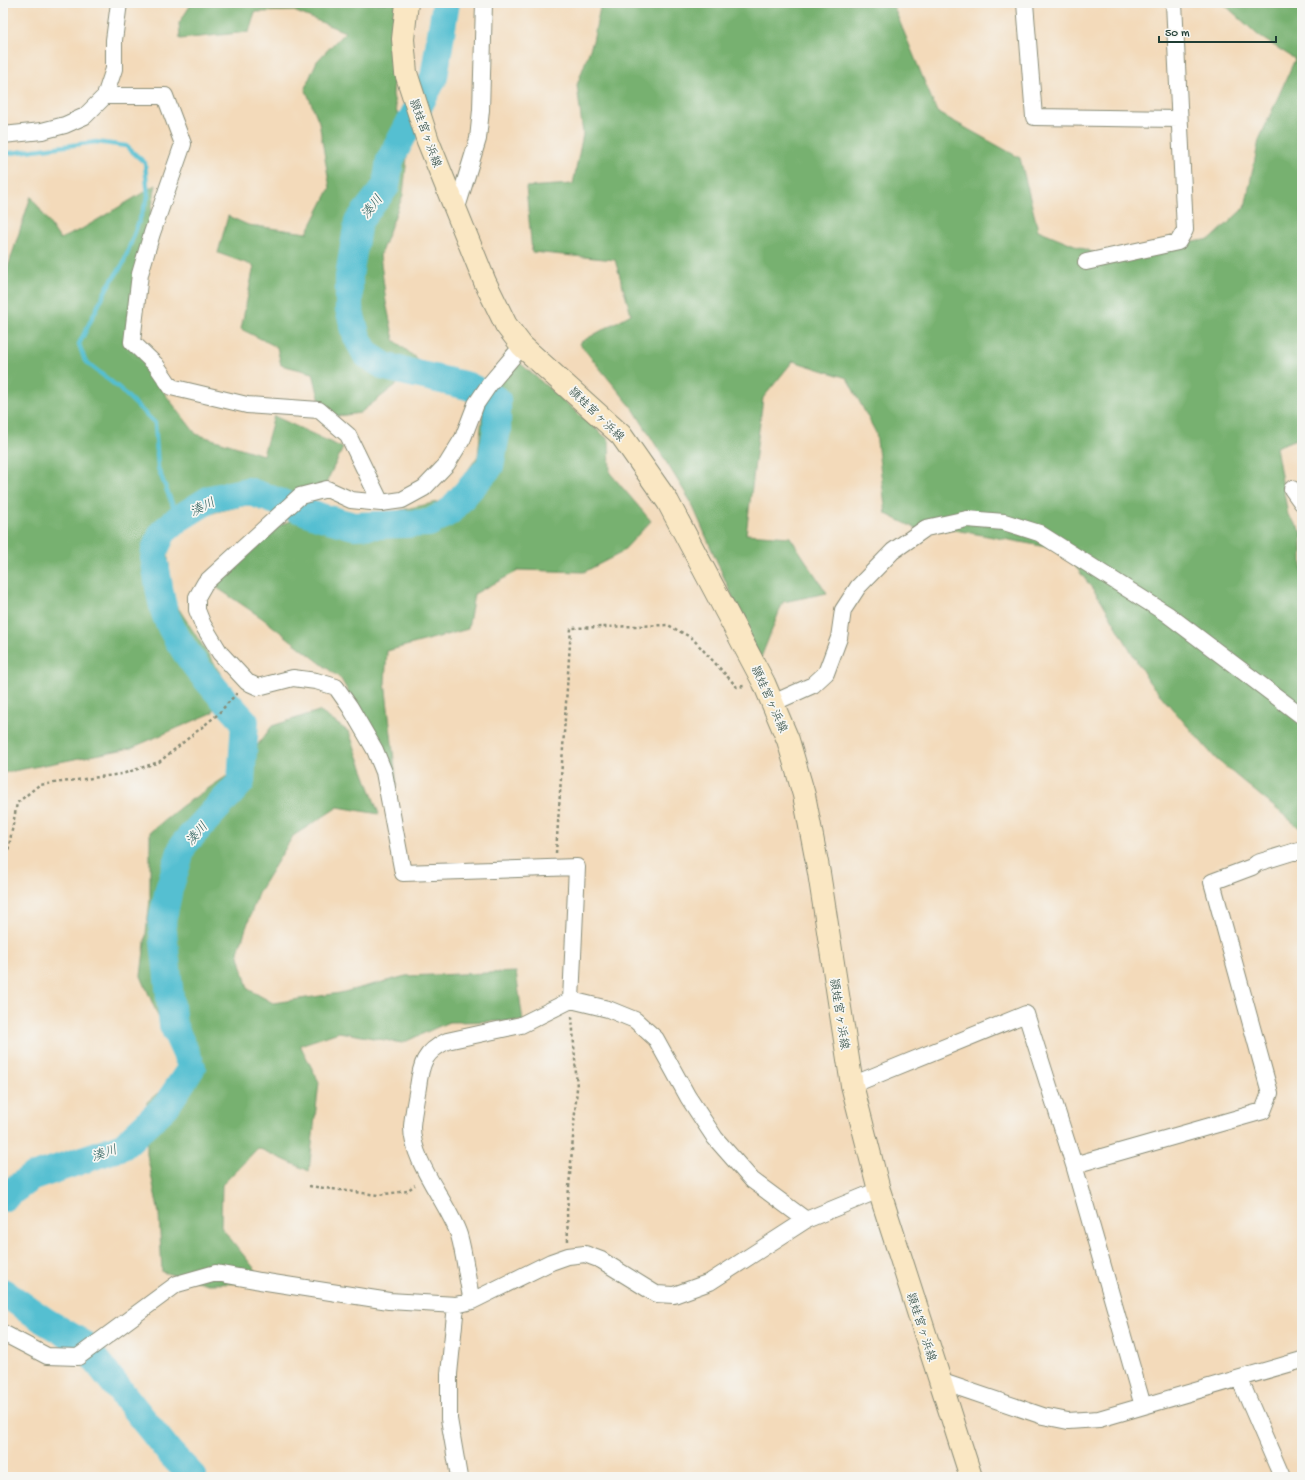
<svg xmlns="http://www.w3.org/2000/svg" width="1305" height="1480" font-family="'Gochi Hand','Klee One',sans-serif">
<style>
.forest{fill:#77b170;stroke:#4b7752}
.lines{fill:none;stroke-linecap:round;stroke-linejoin:round}
.stream{stroke:#55bfd1;stroke-width:4.5}
.river{stroke:#55bfd1;stroke-width:28}
.street-casing{stroke:#898c77;stroke-width:18}
.secondary-casing{stroke:#898c77;stroke-width:24}
.path{stroke:#898c77;stroke-width:2.5;stroke-dasharray:3 3;stroke-linecap:butt}
.street{stroke:#fff;stroke-width:16}
.secondary{stroke:#fae7c3;stroke-width:22}
.labels{text-anchor:middle;stroke-width:3.5;stroke-linejoin:round;paint-order:stroke}
.street-label{font-size:12px;fill:#1f3d34;stroke:#f6f6f2}
.water-label{font-size:13px;font-style:italic;fill:#2c5e5b;stroke:#f6f6f2}
</style>
<rect width="100%" height="100%" fill="#f6f6f2"/>
<filter id="ink" filterUnits="userSpaceOnUse"><feTurbulence type="fractalNoise" baseFrequency=".025" numOctaves="2"/><feDisplacementMap in="SourceGraphic" scale="8" xChannelSelector="R" yChannelSelector="G"/><feConvolveMatrix kernelMatrix="1 2 1 2 8 2 1 2 1" color-interpolation-filters="sRGB"/></filter>
<filter id="wash" filterUnits="userSpaceOnUse"><feTurbulence type="fractalNoise" baseFrequency=".012" numOctaves="4" result="noise"/><feDisplacementMap in="SourceGraphic" scale="16" xChannelSelector="R" yChannelSelector="G"/><feGaussianBlur stdDeviation="0.9" result="paint"/><feColorMatrix in="noise" values="0 0 0 0 0 0 0 0 0 0 0 0 0 0 0 0 0 1.4 0 .05"/><feComposite in="paint" operator="in"/></filter>
<g filter="url(#wash)">
<rect width="100%" height="100%" fill="#f3daba"/>
<path class="forest" d="M 192,3 L 398,3 L 393,95 L 407,157 L 403,195 L 380,255 L 386,302 L 394,340 L 423,364 L 360,413 L 324,418 L 313,373 L 281,365 L 277,347 L 241,329 L 254,266 L 218,253 L 228,216 L 248,225 L 307,233 L 330,188 L 319,122 L 305,88 L 317,61 L 345,32 L 294,11 L 255,12 L 249,32 L 180,39 L 179,23 Z
M 601,3 L 892,3 L 937,112 L 1020,158 L 1038,230 L 1104,257 L 1211,239 L 1245,207 L 1259,140 L 1295,59 L 1259,36 L 1225,5 L 1225,3 L 1302,3 L 1302,437 L 1276,447 L 1288,515 L 1302,532 L 1302,830 L 1216,759 L 1149,682 L 1101,600 L 1063,550 L 955,530 L 919,530 L 886,514 L 876,433 L 847,378 L 793,361 L 763,398 L 746,534 L 790,537 L 827,593 L 783,602 L 760,660 L 691,502 L 634,410 L 579,343 L 631,314 L 615,260 L 532,252 L 526,187 L 573,184 L 583,134 L 577,85 L 593,41 Z
M 156,185 L 129,324 L 165,394 L 196,434 L 263,455 L 274,416 L 343,448 L 324,487 L 216,512 L 165,531 L 173,600 L 228,685 L 212,713 L 131,748 L 3,773 L 3,386 L 6,385 L 3,377 L 3,274 L 8,267 L 31,196 L 60,239 L 82,229 Z
M 507,352 L 609,440 L 610,473 L 651,521 L 621,553 L 584,572 L 520,570 L 474,594 L 468,629 L 387,651 L 385,682 L 397,786 L 375,739 L 341,679 L 262,618 L 213,585 L 269,530 L 313,511 L 383,514 L 447,500 L 478,456 L 484,399 Z
M 319,711 L 349,732 L 379,814 L 338,807 L 293,836 L 258,893 L 238,952 L 248,989 L 273,1003 L 340,993 L 406,976 L 516,972 L 523,1021 L 449,1022 L 402,1043 L 339,1032 L 300,1045 L 319,1082 L 309,1171 L 258,1148 L 222,1185 L 221,1227 L 266,1283 L 208,1284 L 162,1272 L 159,1214 L 147,1154 L 147,1102 L 182,1073 L 141,976 L 150,900 L 150,832 L 182,806 L 242,766 L 272,726 Z"/>
<g class="lines">
<path class="stream" d="M 3,154 L 96,142 L 126,146 L 145,163 L 148,197 L 123,264 L 108,286 L 79,344 L 85,361 L 119,388 L 155,423 L 158,468 L 178,519"/>
<path class="river" d="M 3,1198 L 30,1178 L 123,1146 L 166,1106 L 192,1067 L 173,1025 L 162,922 L 169,889 L 183,845 L 241,782 L 245,722 C 216,690 182,656 166,616 C 159,598 158,576 154,558 L 155,549 L 163,532 L 178,519 L 210,499 L 248,491 L 321,517 L 354,526 L 429,523 L 449,512 L 490,466 L 497,430 L 497,400 L 468,386 L 386,367 L 366,354 L 357,337 L 349,309 L 349,276 L 358,222 L 386,186 L 390,160 L 434,77 L 446,3
M 3,1292 L 45,1321 L 82,1343 L 170,1453 L 193,1477"/>
</g>
</g>
<g filter="url(#ink)">
<g class="lines">
<g class="street-casing">
<path id="street" d="M 1025,3 L 1034,117 L 1179,119
M 105,96 L 165,96 L 183,144 L 152,233 L 140,274 L 132,342 L 156,365 L 171,387 L 247,405 L 319,410 L 348,435 L 381,503 L 402,500 L 424,488 L 447,464 L 463,438 L 476,404 L 489,385 L 522,346
M 3,135 L 42,131 L 65,125 L 85,116 L 105,96 L 114,69 L 114,40 L 119,3
M 456,211 L 478,139 L 481,110 L 484,3
M 1086,262 L 1178,242 L 1185,230 L 1174,3
M 1292,489 L 1302,503
M 381,503 L 351,500 L 327,489 L 300,496 L 205,583 L 197,597 L 197,610 L 203,625 L 220,653 L 247,682 L 258,687 L 293,678 L 316,681 L 336,687 L 350,707 L 375,750 L 384,772 L 403,873 L 577,867 L 571,1000
M 773,703 L 813,685 L 826,673 L 839,638 L 843,610 L 858,587 L 893,551 L 926,528 L 967,519 L 1004,522 L 1039,533 L 1167,614 L 1302,716
M 852,1085 L 1026,1014 L 1074,1165 L 1143,1406
M 1074,1165 L 1263,1111 L 1270,1093 L 1212,882 L 1252,867 L 1257,863 L 1299,850 L 1302,853
M 472,1301 C 467,1280 465,1256 459,1235 C 448,1202 411,1162 412,1126 C 413,1113 416,1100 418,1087 C 421,1064 424,1052 447,1041 L 521,1025 L 571,1000 L 608,1009 L 635,1020 L 656,1039 L 688,1097 L 715,1138 L 752,1180 L 806,1220
M 456,1305 L 449,1374 L 449,1419 L 459,1477
M 3,1333 L 47,1356 L 78,1357 L 177,1284 L 216,1273 L 260,1281 L 389,1301 L 456,1305 L 472,1301 L 551,1262 L 568,1256 L 585,1254 L 601,1260 L 656,1294 L 674,1295 L 710,1282 L 806,1220 L 879,1190
M 1240,1380 L 1282,1477
M 940,1381 L 1043,1416 L 1068,1421 L 1099,1419 L 1302,1360"/>
</g>
<g class="secondary-casing">
<path id="secondary" d="M 407,3 L 403,39 L 406,73 L 428,141 L 485,282 L 506,325 L 522,346 L 621,435 L 668,502 L 764,683 L 788,740 L 804,795 L 819,873 L 852,1085 L 879,1190 L 971,1477"/>
</g>
<path class="path" d="M 556,853 L 571,628 L 668,625 L 692,638 L 737,687 L 744,686
M 3,879 L 17,803 L 39,785 L 122,774 L 159,762 L 217,715 L 237,693
M 309,1186 L 378,1195 L 407,1191 L 415,1185
M 568,1241 L 567,1212 L 577,1088 L 572,1016"/>
<use href="#street" class="street"/>
<use href="#secondary" class="secondary"/>
</g>
</g>
<g class="labels">
<g class="street-label">
<text transform="translate(426 133) rotate(70)" y="4">頴娃宮ヶ浜線</text>
<text transform="translate(597 414) rotate(44)" y="4">頴娃宮ヶ浜線</text>
<text transform="translate(770 699) rotate(66)" y="4">頴娃宮ヶ浜線</text>
<text transform="translate(840 1014) rotate(81)" y="4">頴娃宮ヶ浜線</text>
<text transform="translate(922 1327) rotate(72)" y="4">頴娃宮ヶ浜線</text>
</g>
<g class="water-label">
<text transform="translate(371 206) rotate(-52)" y="5">湊川</text>
<text transform="translate(202 506) rotate(-26)" y="5">湊川</text>
<text transform="translate(196 833) rotate(-49)" y="5">湊川</text>
<text transform="translate(104 1152) rotate(-19)" y="5">湊川</text>
</g>
</g>
<rect width="1305" height="1480" fill="none" stroke="#f6f6f2" stroke-width="16"/>
<path d="M1159 36v6h117v-6" fill="none" stroke="#1f3d34" stroke-width="2"/>
<text x="1165" y="36" font-size="12" fill="#1f3d34" stroke="#f6f6f2" stroke-width="3" paint-order="stroke">50 m</text>
</svg>
